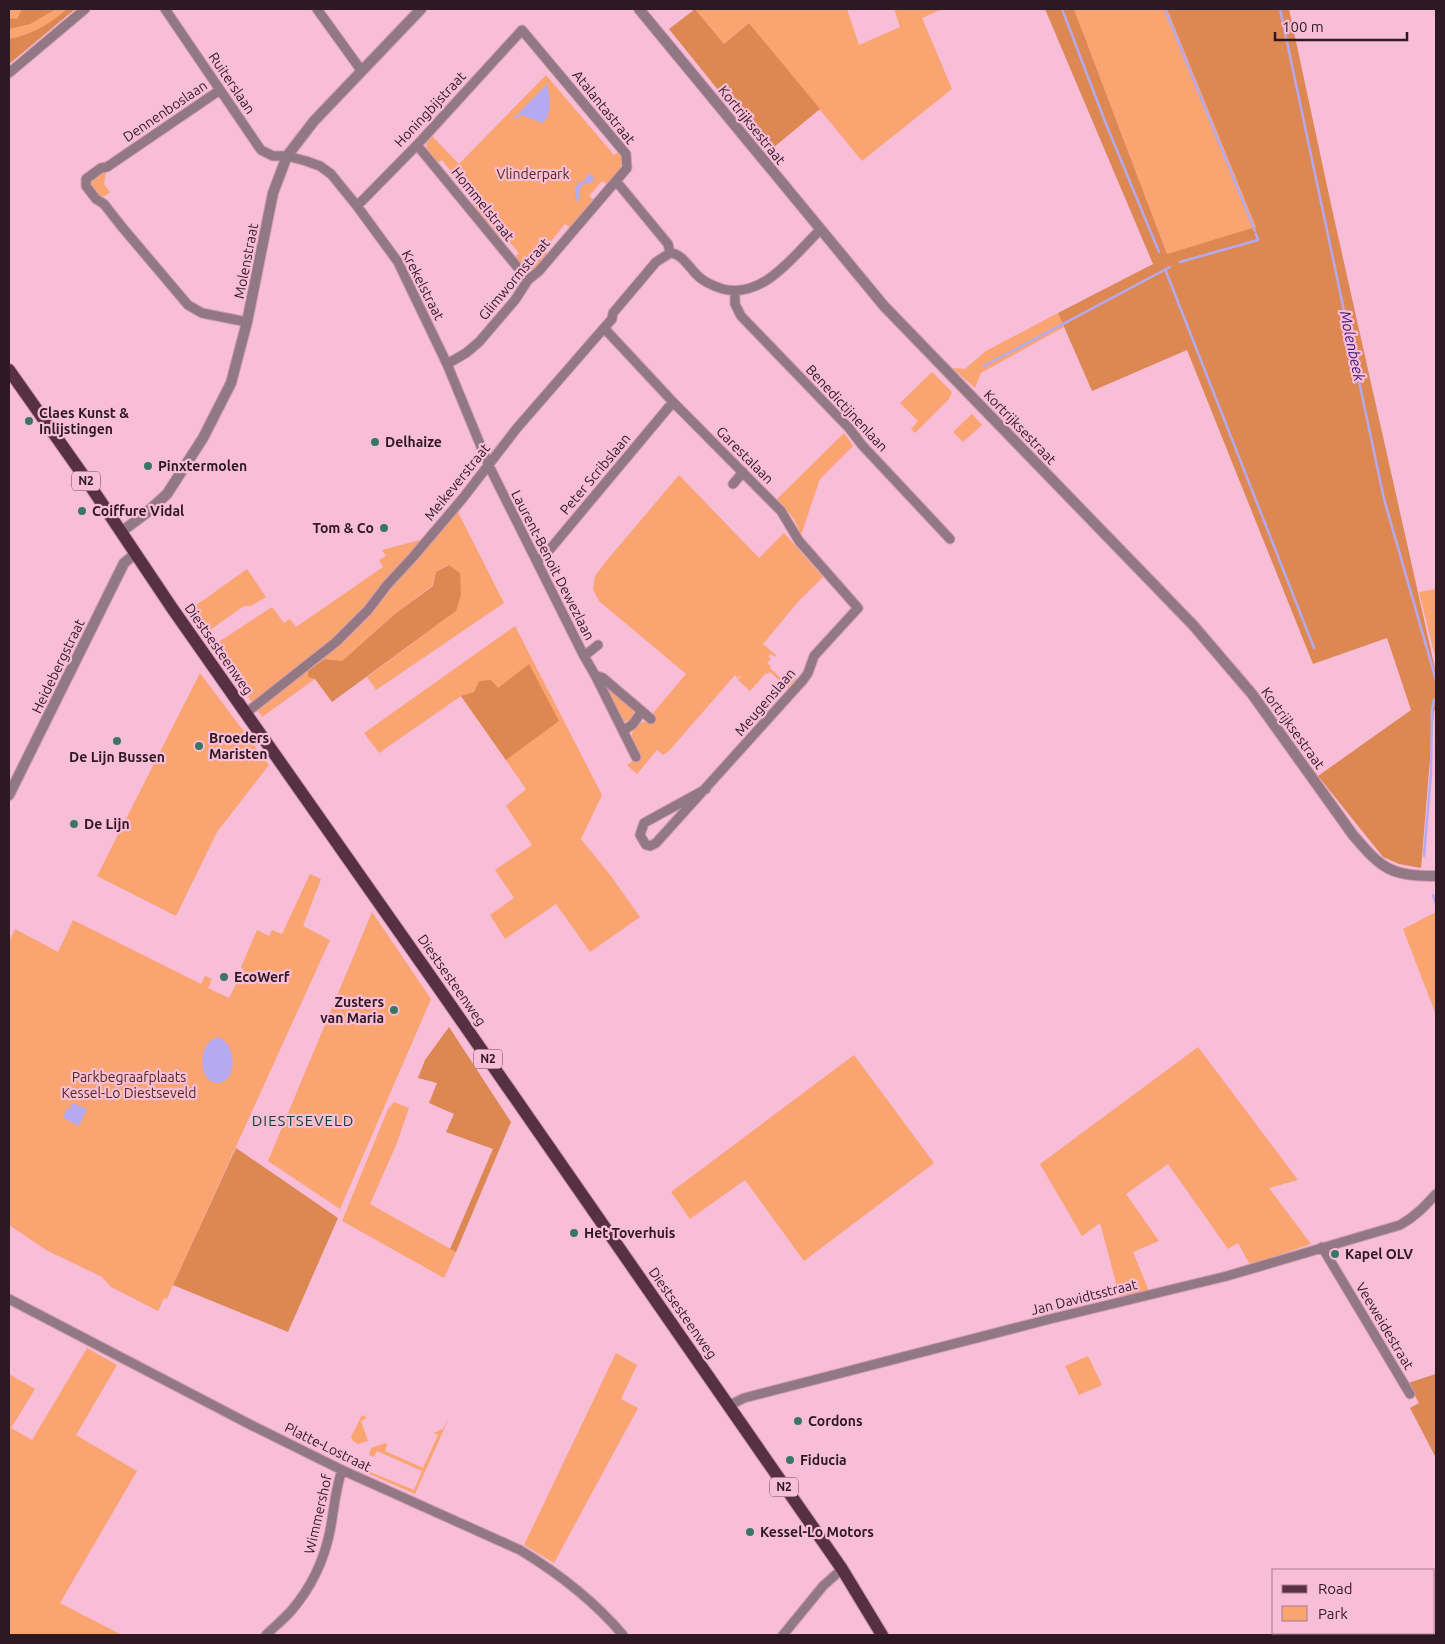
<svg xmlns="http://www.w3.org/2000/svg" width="1445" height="1644" font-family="Ubuntu,sans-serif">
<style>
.green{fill:#faa471}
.forest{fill:#dd8753}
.water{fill:#b5aaf1}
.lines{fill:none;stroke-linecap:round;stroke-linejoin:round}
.stream{stroke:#b5aaf1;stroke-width:2.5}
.minor-casing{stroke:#d09cb3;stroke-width:11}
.tertiary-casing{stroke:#d09cb3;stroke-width:12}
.primary-casing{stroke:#d09cb3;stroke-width:14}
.minor{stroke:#917882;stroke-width:9}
.tertiary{stroke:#917882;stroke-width:10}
.primary{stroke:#583043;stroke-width:12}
.poi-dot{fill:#397764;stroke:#f8bdd7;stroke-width:2}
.labels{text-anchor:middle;stroke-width:4.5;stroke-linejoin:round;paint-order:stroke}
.shield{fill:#f8bdd7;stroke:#6b4a59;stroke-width:1}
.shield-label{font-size:12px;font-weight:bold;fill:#2e1923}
.street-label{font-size:14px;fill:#2e1923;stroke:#f8bdd7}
.park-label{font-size:14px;fill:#502d17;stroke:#f8bdd7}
.poi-label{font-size:14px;font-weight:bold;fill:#2e1923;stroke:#f8bdd7;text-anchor:start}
.water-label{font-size:15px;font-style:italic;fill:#3a187d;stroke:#f8bdd7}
.neighbourhood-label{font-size:15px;letter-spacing:1px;fill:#0e4334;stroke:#f8bdd7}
</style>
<rect width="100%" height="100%" fill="#f8bdd7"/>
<path class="green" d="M 9,9 L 75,9 L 9,64 Z
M 695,9 L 847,9 L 859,45 L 900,27 L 894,9 L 942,9 L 922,18 L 952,89 L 862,161 L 749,23 L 724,44 Z
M 1074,9 L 1167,9 L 1257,228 L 1167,254 Z
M 546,75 L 614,155 L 620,151 C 627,166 617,173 607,184 L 602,181 L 589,196 L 594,200 L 571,228 L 565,224 L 544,250 L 549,255 C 543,261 537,269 528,271 L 523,269 L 514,258 L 519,253 L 503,234 L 497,238 L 471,205 L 475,201 L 442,160 L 436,164 L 428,153 L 426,144 L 432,136 L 459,164 Z
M 106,172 L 104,184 L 110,192 L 105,196 L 99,196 L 91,186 L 91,180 L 101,173 Z
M 1058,313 L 1064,327 L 981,373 L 975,388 L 952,368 L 965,369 L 986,351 Z
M 932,372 L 952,392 L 949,399 L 915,433 L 911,429 L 918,421 L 900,403 Z
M 972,414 L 982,425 L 963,442 L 953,432 Z
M 844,433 L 853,446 L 820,479 L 801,535 L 794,519 L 777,499 Z
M 679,475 L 759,558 L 784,533 L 823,577 L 797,603 L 763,644 L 776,655 L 775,657 L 771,654 L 768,656 L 771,659 L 767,663 L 771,666 L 770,668 L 783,680 L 789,673 L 796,679 L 788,688 L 770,672 L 768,674 L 766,673 L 750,691 L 738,680 L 742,675 L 736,679 L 737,677 L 735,675 L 669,751 L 663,755 L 657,750 L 637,774 L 627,765 L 640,755 C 634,743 628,736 636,724 L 651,720 L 655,715 L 653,713 L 686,674 L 599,601 L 593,589 L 595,576 L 608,559 Z
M 457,510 L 504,603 L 376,690 L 367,677 L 456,611 L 460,573 L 448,565 L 436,572 L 433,585 L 396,613 L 342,661 L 325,659 L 315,679 L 262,717 L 216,650 L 217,643 L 272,607 L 284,623 L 290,619 L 296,627 L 383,567 L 379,560 L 386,556 L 382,550 L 420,540 Z
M 247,569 L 266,597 L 251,606 L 244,606 L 207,632 L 202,631 L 188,611 Z
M 1436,589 L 1436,661 L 1419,592 Z
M 515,626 L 602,795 L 581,839 L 611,876 L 640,917 L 590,952 L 556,904 L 505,939 L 490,915 L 514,898 L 495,870 L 532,845 L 506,806 L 526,789 L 461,696 L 379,753 L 364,733 Z
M 200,673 L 269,765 L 217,832 L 176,916 L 97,876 Z
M 604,683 L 633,708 L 634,714 L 631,720 L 622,722 L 603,685 Z
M 310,874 L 321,879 L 303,926 L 330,940 L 173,1285 L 167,1299 L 164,1298 L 158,1311 L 111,1287 L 102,1277 L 46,1250 L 9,1225 L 9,942 L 15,929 L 58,952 L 73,920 L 201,984 L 205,976 L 212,979 L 208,988 L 229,998 L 243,969 L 241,967 L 257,930 L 269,936 L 272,930 L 282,934 Z
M 372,912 L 431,999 L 340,1209 L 268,1161 Z
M 1436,912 L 1436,1015 L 1403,929 Z
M 1198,1047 L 1298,1180 L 1269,1188 L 1311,1244 L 1250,1265 L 1238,1243 L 1228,1249 L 1168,1164 L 1126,1194 L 1159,1241 L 1133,1252 L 1149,1291 L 1120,1298 L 1100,1223 L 1082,1236 L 1040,1164 Z
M 854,1055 L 934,1163 L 804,1261 L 745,1180 L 690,1219 L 671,1192 Z
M 394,1102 L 409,1108 L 397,1143 L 370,1204 L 456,1252 L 444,1278 L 342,1221 L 388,1109 Z
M 87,1348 L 117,1365 L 76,1435 L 137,1471 L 60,1603 L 122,1635 L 9,1635 L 9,1374 L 35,1389 L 11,1428 L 32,1440 Z
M 616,1353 L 637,1365 L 621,1399 L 638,1408 L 554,1563 L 524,1545 Z
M 1088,1356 L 1102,1385 L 1079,1395 L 1065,1366 Z
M 362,1415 L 367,1418 L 361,1421 L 368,1441 L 358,1444 L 353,1441 L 351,1437 Z
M 449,1418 L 415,1494 L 361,1470 L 361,1468 L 356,1466 L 360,1461 L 367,1463 L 365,1470 L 414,1490 L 422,1471 L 377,1451 L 374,1457 L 369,1455 L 371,1448 L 385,1443 L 387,1444 L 385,1451 L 423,1468 L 438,1435 L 434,1433 L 443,1429 Z"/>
<path class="forest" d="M 22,9 L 56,9 L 30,24 L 9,29 L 9,18 L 17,19 Z
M 67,9 L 75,9 L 9,64 L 9,39 C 31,35 50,24 67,9 Z
M 695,9 L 724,44 L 749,23 L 820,109 L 768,152 L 669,29 Z
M 1045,9 L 1074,9 L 1167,254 L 1256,227 L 1167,9 L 1289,9 L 1332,209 L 1436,673 L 1436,709 L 1434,711 L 1421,868 L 1399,864 L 1383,857 L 1318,776 L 1411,710 L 1387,638 L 1313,664 L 1187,350 L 1092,391 L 1058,313 L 1153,264 Z
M 449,565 L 460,573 L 461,595 L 456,611 L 332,702 L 315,679 L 308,677 L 308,671 L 325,659 L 342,661 L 396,613 L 433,586 L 436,572 Z
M 529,664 L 559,721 L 506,760 L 461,696 L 474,692 L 479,681 L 491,680 L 498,688 Z
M 449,1027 L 511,1122 L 456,1252 L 450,1249 L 493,1149 L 446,1132 L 454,1114 L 429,1103 L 437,1083 L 418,1078 L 425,1060 Z
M 236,1148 L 338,1218 L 288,1332 L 173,1285 Z
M 1436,1374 L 1436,1458 L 1410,1408 L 1419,1403 L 1408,1383 Z"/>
<path class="water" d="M 547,84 C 550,96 553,116 542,123 L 522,115 L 512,120 Z
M 588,174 L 591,174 L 594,178 L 592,182 L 584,184 L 580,188 L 580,198 L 578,201 L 575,200 L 575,189 L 578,183 L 584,181 Z
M 218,1037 C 237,1044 238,1080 219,1083 C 198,1085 196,1043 218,1037 Z
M 72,1103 L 87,1109 L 79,1126 L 63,1118 L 67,1108 L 70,1109 Z"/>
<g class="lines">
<path class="stream" d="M 1062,9 L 1106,124 L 1159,252
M 1165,9 L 1255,231
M 1280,9 L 1384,499 L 1436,680
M 1180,262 L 1258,240 L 1256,234
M 1165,269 L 1314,648
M 984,366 L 1170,267
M 1424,856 L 1431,773 L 1432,710 L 1434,700
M 1433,895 L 1436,904"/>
<g class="minor-casing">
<path id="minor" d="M 165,9 L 261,150 L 273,156 L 287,156 L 306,161 L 320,166 L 331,174 L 357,206 L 398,262 L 447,364 L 489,466 L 584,656 L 595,675
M 317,9 L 361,70
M 9,73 L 85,9
M 220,90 L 107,167 L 101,168 L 86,179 L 86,186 L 96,199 L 104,204 L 122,227 L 188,305 L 202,313 L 247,322
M 417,145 L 528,280
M 616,181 L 668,244 L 670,253
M 357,206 L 417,145 L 522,30 L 626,154 L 627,168 L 539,271 L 528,280 L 515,300 L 479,342 L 466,353 L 447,364
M 670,253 C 681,253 689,267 696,274 C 703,282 713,286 723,289 C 764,299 794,255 820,230
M 735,291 L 735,304 L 741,316 L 849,428 L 862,445 L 950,539
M 604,328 L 673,402 L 781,511 L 799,541 L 858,608 L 814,656 L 808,673 L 803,680 L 656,843 L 650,846 L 646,845 L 640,835 L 644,823 L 706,789
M 733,484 L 743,472
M 537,562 L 546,554 L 673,402
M 584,656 L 598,645
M 246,713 L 336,642 L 368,610 L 387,585 L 413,557 L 463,498 L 517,428 L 604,328 L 612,319 L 613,313 L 656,262 L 670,253
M 623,731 L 633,724 L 642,711
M 636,757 L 595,675 L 603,678 L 651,719
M 1322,1247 L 1410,1394
M 9,1299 L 251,1425 L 342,1470 L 520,1550 C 558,1573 595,1602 623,1635
M 728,1406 L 744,1398 L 1050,1319 L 1227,1276 L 1400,1225 C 1415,1217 1425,1206 1436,1194
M 266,1635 C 274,1627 283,1620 291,1611 C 311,1588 324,1560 330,1531 C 334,1510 335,1490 342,1470
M 783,1635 L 823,1586 L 842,1569"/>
</g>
<g class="tertiary-casing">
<path id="tertiary" d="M 639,9 L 884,306 L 1193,625 L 1252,694 L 1353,835 C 1382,869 1390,876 1436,876
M 121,532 L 145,514 L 167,494 L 203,438 L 231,383 L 247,322 L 273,193 L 287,156 L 314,121 L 421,9
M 9,795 L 124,563 L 136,553"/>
</g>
<g class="primary-casing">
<path id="primary" d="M 9,370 L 83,475 L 172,608 L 438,987 L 842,1569 L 882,1635"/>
</g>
<use href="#minor" class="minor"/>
<use href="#tertiary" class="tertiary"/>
<use href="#primary" class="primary"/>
</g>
<g class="poi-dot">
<circle cx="29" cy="421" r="5"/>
<circle cx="375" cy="442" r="5"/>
<circle cx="148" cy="466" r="5"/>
<circle cx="82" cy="511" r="5"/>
<circle cx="384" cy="528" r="5"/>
<circle cx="117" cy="741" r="5"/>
<circle cx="199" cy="746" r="5"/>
<circle cx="74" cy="824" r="5"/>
<circle cx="224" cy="977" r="5"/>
<circle cx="394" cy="1010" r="5"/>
<circle cx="574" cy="1233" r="5"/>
<circle cx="1335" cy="1254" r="5"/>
<circle cx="798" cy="1421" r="5"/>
<circle cx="790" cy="1460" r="5"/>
<circle cx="750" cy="1532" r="5"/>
</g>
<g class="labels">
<g class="shield">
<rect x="72" y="471.5" width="28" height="19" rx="4"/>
<rect x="474" y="1049.5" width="28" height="19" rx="4"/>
<rect x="770" y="1477.5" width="28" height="19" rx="4"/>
</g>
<g class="shield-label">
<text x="86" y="485">N2</text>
<text x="488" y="1063">N2</text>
<text x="784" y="1491">N2</text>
</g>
<g class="street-label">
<text transform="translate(232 83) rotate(56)" y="5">Ruiterslaan</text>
<text transform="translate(604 107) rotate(51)" y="5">Atalantastraat</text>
<text transform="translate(430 109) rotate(-47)" y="5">Honingbijstraat</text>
<text transform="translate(165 111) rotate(-34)" y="5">Dennenboslaan</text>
<text transform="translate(752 125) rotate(51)" y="5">Kortrijksestraat</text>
<text transform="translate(483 204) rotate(51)" y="5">Hommelstraat</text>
<text transform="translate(246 261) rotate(-79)" y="5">Molenstraat</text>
<text transform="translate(514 279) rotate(-50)" y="5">Glimwormstraat</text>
<text transform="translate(423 285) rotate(63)" y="5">Krekelstraat</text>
<text transform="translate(847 408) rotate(47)" y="5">Benedictijnenlaan</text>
<text transform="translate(1020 427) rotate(46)" y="5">Kortrijksestraat</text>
<text transform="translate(745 455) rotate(45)" y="5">Garestalaan</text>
<text transform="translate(595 474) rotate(-50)" y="5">Peter Scribslaan</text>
<text transform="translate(457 482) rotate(-51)" y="5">Meikeverstraat</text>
<text transform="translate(553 565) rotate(63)" y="5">Laurent-Benoit Dewezlaan</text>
<text transform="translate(219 649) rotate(55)" y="5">Diestsesteenweg</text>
<text transform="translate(58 666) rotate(-64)" y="5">Heidebergstraat</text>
<text transform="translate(765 702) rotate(-49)" y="5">Meugenslaan</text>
<text transform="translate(1293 728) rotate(54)" y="5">Kortrijksestraat</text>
<text transform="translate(452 980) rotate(55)" y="5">Diestsesteenweg</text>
<text transform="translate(1084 1297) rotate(-14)" y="5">Jan Davidtsstraat</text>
<text transform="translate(683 1313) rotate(55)" y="5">Diestsesteenweg</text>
<text transform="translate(1385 1326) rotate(59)" y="5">Veeweidestraat</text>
<text transform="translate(328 1447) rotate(26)" y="5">Platte-Lostraat</text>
<text transform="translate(318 1514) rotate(-77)" y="5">Wimmershof</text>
</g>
<g class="park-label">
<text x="533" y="179">Vlinderpark</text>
<text x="129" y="1082">Parkbegraafplaats<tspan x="129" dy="16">Kessel-Lo Diestseveld</tspan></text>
</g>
<g class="poi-label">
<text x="39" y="418">Claes Kunst &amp;<tspan x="39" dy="16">Inlijstingen</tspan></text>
<text x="385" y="447">Delhaize</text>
<text x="158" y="471">Pinxtermolen</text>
<text x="92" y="516">Coiffure Vidal</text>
<text x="374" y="533" text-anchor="end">Tom &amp; Co</text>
<text x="209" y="743">Broeders<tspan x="209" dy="16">Maristen</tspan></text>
<text x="117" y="762" text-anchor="middle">De Lijn Bussen</text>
<text x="84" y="829">De Lijn</text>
<text x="234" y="982">EcoWerf</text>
<text x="384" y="1007" text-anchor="end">Zusters<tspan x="384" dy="16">van Maria</tspan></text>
<text x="584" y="1238">Het Toverhuis</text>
<text x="1345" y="1259">Kapel OLV</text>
<text x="808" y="1426">Cordons</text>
<text x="800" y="1465">Fiducia</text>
<text x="760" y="1537">Kessel-Lo Motors</text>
</g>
<g class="water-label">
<text transform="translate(1352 346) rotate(78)" y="5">Molenbeek</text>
</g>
<g class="neighbourhood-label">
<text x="303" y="1126">DIESTSEVELD</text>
</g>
</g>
<rect width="1445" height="1644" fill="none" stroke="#2e1923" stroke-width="20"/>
<rect x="1272" y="1569" width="162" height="65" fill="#f8bdd7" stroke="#a77b8f"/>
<rect x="1282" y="1585" width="25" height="8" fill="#583043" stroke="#a77b8f"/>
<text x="1318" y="1594" font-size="15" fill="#2e1923">Road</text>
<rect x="1282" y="1606" width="25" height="15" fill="#faa471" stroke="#a77b8f"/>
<text x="1318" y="1619" font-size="15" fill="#2e1923">Park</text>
<path d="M1275 32v8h132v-8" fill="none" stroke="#2e1923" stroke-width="2.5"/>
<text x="1282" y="32" font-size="15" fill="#2e1923" stroke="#f8bdd7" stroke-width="4" paint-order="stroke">100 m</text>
</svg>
